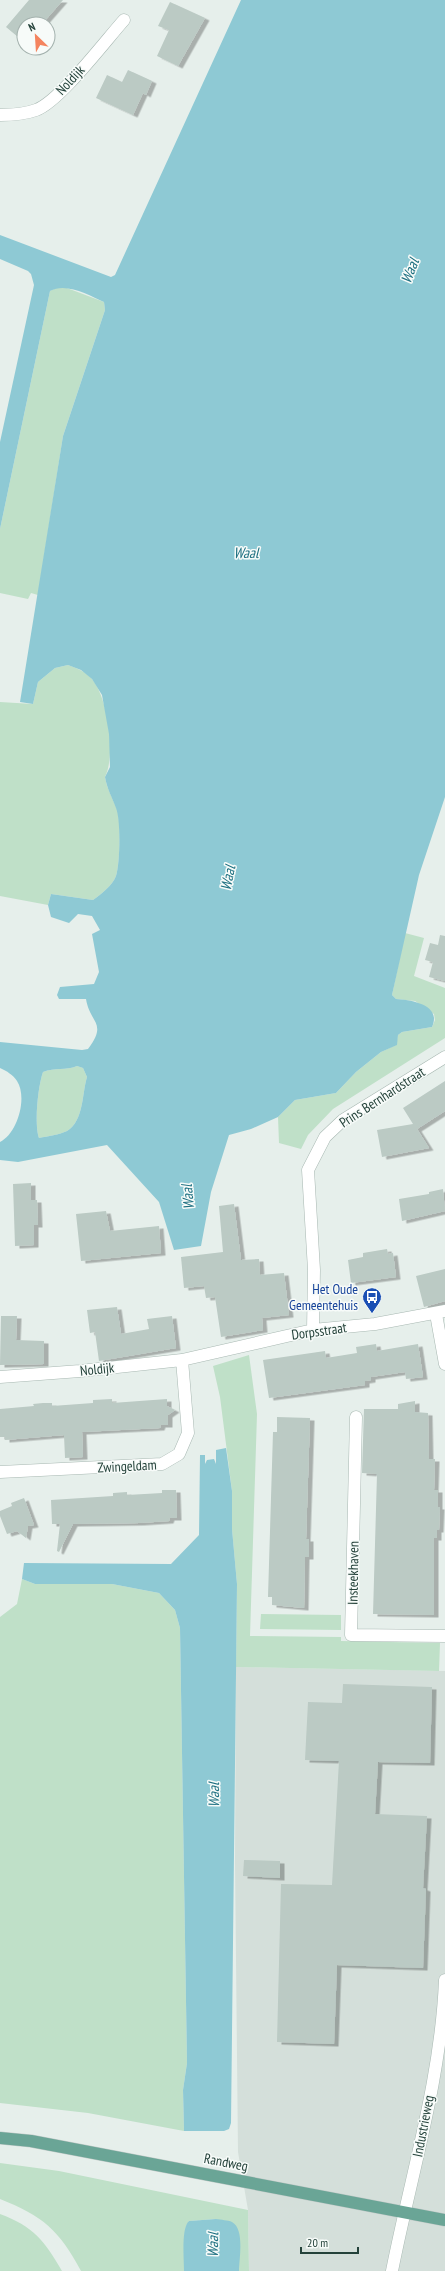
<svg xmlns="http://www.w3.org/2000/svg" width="445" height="2271" font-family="'PT Sans Narrow',sans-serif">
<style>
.built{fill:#d4dfda}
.green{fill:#bfe0c8}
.water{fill:#8ec9d4;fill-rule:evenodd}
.building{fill:#bbcac4;filter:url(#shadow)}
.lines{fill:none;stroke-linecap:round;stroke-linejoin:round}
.minor-casing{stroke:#a8b8b2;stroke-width:13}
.major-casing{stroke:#c2cac8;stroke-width:13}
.minor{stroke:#fff;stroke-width:12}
.major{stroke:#6aa596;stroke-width:12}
.labels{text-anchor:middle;stroke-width:3;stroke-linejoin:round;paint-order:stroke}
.street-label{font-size:14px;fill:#24423a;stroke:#f7fbf9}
.transit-label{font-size:14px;fill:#164399;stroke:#f7fbf9;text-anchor:end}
.water-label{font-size:15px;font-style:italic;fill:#1c6f80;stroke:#f7fbf9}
</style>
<defs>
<filter id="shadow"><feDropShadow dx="4.5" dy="2.5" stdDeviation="0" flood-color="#0004"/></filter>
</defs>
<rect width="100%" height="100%" fill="#e6efeb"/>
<path class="built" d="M 236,1667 L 445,1671 L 445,2271 L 249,2271 L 248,2210 L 238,2152 L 235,1862 Z"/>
<path class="green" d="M 56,288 L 67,288 L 104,302 L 105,310 L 63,436 L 38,595 L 31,593 L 28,599 L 0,593 L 0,529 L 50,291 Z
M 68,665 C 77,668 86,672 92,679 C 108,698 116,755 105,777 C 107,789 112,797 117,809 C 121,820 120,864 116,876 C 112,886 101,894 93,900 L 51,894 L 48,905 L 0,896 L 0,702 L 33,704 L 38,682 L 55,668 Z
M 405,933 L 424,938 L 414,976 L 445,988 L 445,1038 L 333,1109 L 308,1135 L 301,1149 L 279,1143 L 278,1117 L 295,1100 L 336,1093 L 356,1072 L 381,1052 L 396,1045 L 398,1035 L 402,1032 L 432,1027 L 435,1020 L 434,1014 L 415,1001 L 396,999 L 392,995 Z
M 77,1066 L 83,1068 L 87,1077 C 82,1093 84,1121 67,1131 C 59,1135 48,1136 39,1138 C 34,1124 38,1086 43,1072 C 55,1067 66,1071 77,1066 Z
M 249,1355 L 257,1414 L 250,1636 L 341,1637 L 341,1641 L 440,1643 L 439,1671 L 236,1667 L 237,1584 L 232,1529 L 232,1491 L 220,1397 L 213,1366 Z
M 22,1579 L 35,1584 L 112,1584 L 159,1593 L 175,1610 L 180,1628 L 187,2063 L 183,2090 L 184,2131 L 88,2113 L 0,2103 L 0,1617 L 17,1604 Z
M 261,1614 L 341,1615 L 341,1630 L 260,1629 Z
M 0,2163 L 59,2171 L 248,2210 L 249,2271 L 239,2271 L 239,2233 L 216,2219 L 189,2221 L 186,2226 L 184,2271 L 81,2271 C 59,2230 43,2216 0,2199 Z
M 0,2214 C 33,2226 45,2241 62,2271 L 0,2271 Z"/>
<path class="water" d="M 241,0 L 445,0 L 445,797 L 419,875 L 392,995 L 396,999 C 412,1000 442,1005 432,1027 L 402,1032 L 398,1035 L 397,1045 L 381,1052 L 356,1072 L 336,1093 L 295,1100 L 278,1117 L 251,1129 L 229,1135 L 211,1192 L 201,1246 L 174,1250 L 159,1202 L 107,1145 L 18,1162 L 0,1160 L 0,1142 C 17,1134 28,1098 17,1081 C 13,1075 7,1071 0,1068 L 0,1042 L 82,1050 L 88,1049 C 108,1022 90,1024 86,999 L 59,999 L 57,995 L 60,987 L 94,984 L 99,972 L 92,934 L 100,930 L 92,916 L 78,914 L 69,923 L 51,917 L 48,905 L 51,894 L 93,900 C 101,894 112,886 116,876 C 120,864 121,820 116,808 C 112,797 107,789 105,777 L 110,767 L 109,734 L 102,695 L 92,679 L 81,670 L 68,665 L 55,668 L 38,682 L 33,704 L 20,702 L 63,436 L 105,310 L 104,302 C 89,295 66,282 50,291 L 0,529 L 0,442 L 34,285 L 31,274 L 28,271 L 0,259 L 0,235 L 111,277 L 115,275 ZM 77,1066 L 83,1068 L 87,1077 C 82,1093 84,1121 67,1131 C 59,1135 48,1136 39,1138 C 34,1124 38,1086 43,1072 C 55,1067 66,1071 77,1066 Z
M 226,1448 L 232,1491 L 232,1529 L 237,1584 L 231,2123 L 229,2129 L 224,2131 L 184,2131 L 183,2090 L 187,2063 L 180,1628 L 175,1610 L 159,1593 L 112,1584 L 35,1584 L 22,1579 L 24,1563 L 171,1564 L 199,1535 L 200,1455 L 205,1455 L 205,1464 L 207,1460 L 214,1459 L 216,1464 L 216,1450 Z
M 216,2219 C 221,2220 228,2220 232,2222 C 245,2229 239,2259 239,2271 L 184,2271 C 184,2259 181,2228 189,2221 Z"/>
<path class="building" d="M 29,0 L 63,0 L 42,24 L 24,24 L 24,42 L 6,27 Z
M 170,2 L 205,18 L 178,66 L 157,56 L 169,30 L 158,26 Z
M 128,70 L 152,81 L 146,95 L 143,93 L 133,115 L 96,98 L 107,75 L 122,82 Z
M 440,935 L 445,936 L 445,981 L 429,977 L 433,962 L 425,960 L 430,943 L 438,945 Z
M 445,1081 L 445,1111 L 417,1129 L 429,1148 L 382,1157 L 377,1130 L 413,1124 L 403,1108 Z
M 31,1183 L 31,1200 L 37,1200 L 38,1225 L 34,1225 L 34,1245 L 15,1246 L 13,1184 Z
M 443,1189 L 445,1211 L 402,1221 L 399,1199 L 429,1194 L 429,1192 Z
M 234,1204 L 241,1260 L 259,1259 L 260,1275 L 284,1273 L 289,1315 L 262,1318 L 263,1330 L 221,1337 L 215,1297 L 206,1298 L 204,1286 L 184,1288 L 181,1257 L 223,1252 L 219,1206 Z
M 106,1211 L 110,1231 L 159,1226 L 161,1253 L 81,1261 L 76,1214 Z
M 387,1249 L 388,1254 L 393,1253 L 396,1277 L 351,1283 L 348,1260 L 363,1257 L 363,1253 Z
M 445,1269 L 445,1301 L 424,1307 L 416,1276 Z
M 117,1307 L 121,1334 L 149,1329 L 147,1319 L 172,1316 L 176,1348 L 99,1361 L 95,1332 L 90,1333 L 87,1310 Z
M 1,1316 L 17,1316 L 16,1340 L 44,1341 L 44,1364 L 0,1365 Z
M 376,1344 L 377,1351 L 418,1344 L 423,1377 L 406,1379 L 405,1372 L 371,1377 L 371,1380 L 365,1381 L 365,1385 L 269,1398 L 263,1360 L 325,1351 L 326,1358 L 357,1353 L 356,1347 Z
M 112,1399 L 112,1403 L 167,1399 L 167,1406 L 175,1410 L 168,1415 L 168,1425 L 161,1425 L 160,1428 L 82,1432 L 83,1457 L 65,1458 L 64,1435 L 5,1440 L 5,1437 L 0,1437 L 0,1409 L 34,1406 L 33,1404 L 43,1403 L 52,1403 L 52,1406 L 93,1403 L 93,1400 Z
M 415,1401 L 415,1412 L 428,1413 L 429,1459 L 435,1459 L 434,1490 L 438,1490 L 438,1507 L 440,1507 L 439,1530 L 437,1530 L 437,1538 L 434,1538 L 434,1615 L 373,1614 L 377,1474 L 362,1473 L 364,1409 L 398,1409 L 398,1404 Z
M 277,1417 L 310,1418 L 306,1539 L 309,1539 L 309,1557 L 305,1557 L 304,1608 L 272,1605 L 272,1597 L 268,1597 L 273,1432 L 277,1432 Z
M 162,1490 L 176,1490 L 177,1518 L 170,1518 L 169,1521 L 139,1523 L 73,1524 L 59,1552 L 57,1551 L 60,1524 L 52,1524 L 51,1500 L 113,1496 L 113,1493 L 127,1492 L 127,1495 L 162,1493 Z
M 24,1498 L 34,1525 L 28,1526 L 26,1538 L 17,1531 L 7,1534 L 0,1516 L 0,1511 L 12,1506 L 11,1503 Z
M 343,1684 L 432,1687 L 430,1763 L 378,1762 L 375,1814 L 427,1816 L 423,1888 L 426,1889 L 423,1968 L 337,1965 L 334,2044 L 277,2042 L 281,1884 L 332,1885 L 339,1761 L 305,1760 L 308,1702 L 342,1703 Z
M 244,1860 L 280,1861 L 280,1878 L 243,1876 Z"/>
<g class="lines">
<g class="minor-casing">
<path id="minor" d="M 0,115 C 12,115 25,114 36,110 C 59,102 106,40 124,20
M 436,1314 L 445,1364
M 313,1330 L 314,1270 L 308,1170 L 325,1137 L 343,1120 L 445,1057
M 0,1377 L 80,1371 L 182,1360 L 313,1330 L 375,1324 L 445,1311
M 356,1417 L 351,1635 L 445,1636
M 0,1472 L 162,1464 L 179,1454 L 188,1433 L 182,1360
M 392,2271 C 411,2175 441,2079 445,1980"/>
</g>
<g class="major-casing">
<path id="major" d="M 0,2138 L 31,2141 L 445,2220"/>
</g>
<use href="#minor" class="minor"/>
<use href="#major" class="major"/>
</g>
<defs>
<g id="bus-pin" transform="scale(1)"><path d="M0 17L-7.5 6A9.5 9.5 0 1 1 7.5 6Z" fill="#1a4fb4" stroke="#f7fbf9"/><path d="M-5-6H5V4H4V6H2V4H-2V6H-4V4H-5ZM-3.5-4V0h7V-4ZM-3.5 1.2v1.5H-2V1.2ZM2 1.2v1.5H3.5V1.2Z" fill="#fff"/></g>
</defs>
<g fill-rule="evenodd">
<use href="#bus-pin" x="372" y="1297"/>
</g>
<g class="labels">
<g class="street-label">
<text transform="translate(70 80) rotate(-47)" y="5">Noldijk</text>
<text transform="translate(382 1097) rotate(-33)" y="5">Prins Bernhardstraat</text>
<text transform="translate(319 1331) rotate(-8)" y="5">Dorpsstraat</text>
<text transform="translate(97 1369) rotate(-6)" y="5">Noldijk</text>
<text transform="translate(127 1466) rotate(-3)" y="5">Zwingeldam</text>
<text transform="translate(353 1573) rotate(-89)" y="5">Insteekhaven</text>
<text transform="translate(423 2126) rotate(-79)" y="5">Industrieweg</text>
<text transform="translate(226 2162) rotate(11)" y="5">Randweg</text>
</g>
<g class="transit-label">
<text x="358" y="1294">Het Oude<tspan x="358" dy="16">Gemeentehuis</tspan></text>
</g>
<g class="water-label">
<text transform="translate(410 271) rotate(-69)" y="5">Waal</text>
<text x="246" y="558">Waal</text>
<text transform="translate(228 878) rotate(-79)" y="5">Waal</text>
<text transform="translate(188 1197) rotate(-96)" y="5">Waal</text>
<text transform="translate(214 1795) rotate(-90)" y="5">Waal</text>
<text transform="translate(213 2245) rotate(-89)" y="5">Waal</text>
</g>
</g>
<g transform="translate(36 36) rotate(335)"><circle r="19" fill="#f7fbf9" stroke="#a3b1ad"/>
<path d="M0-3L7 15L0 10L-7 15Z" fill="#f4845f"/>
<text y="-6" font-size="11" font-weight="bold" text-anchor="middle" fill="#24423a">N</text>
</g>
<path d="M301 2247v6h57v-6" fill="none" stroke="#24423a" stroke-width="2"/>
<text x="307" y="2247" font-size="12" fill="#24423a" stroke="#f7fbf9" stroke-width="3" paint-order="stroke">20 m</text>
</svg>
